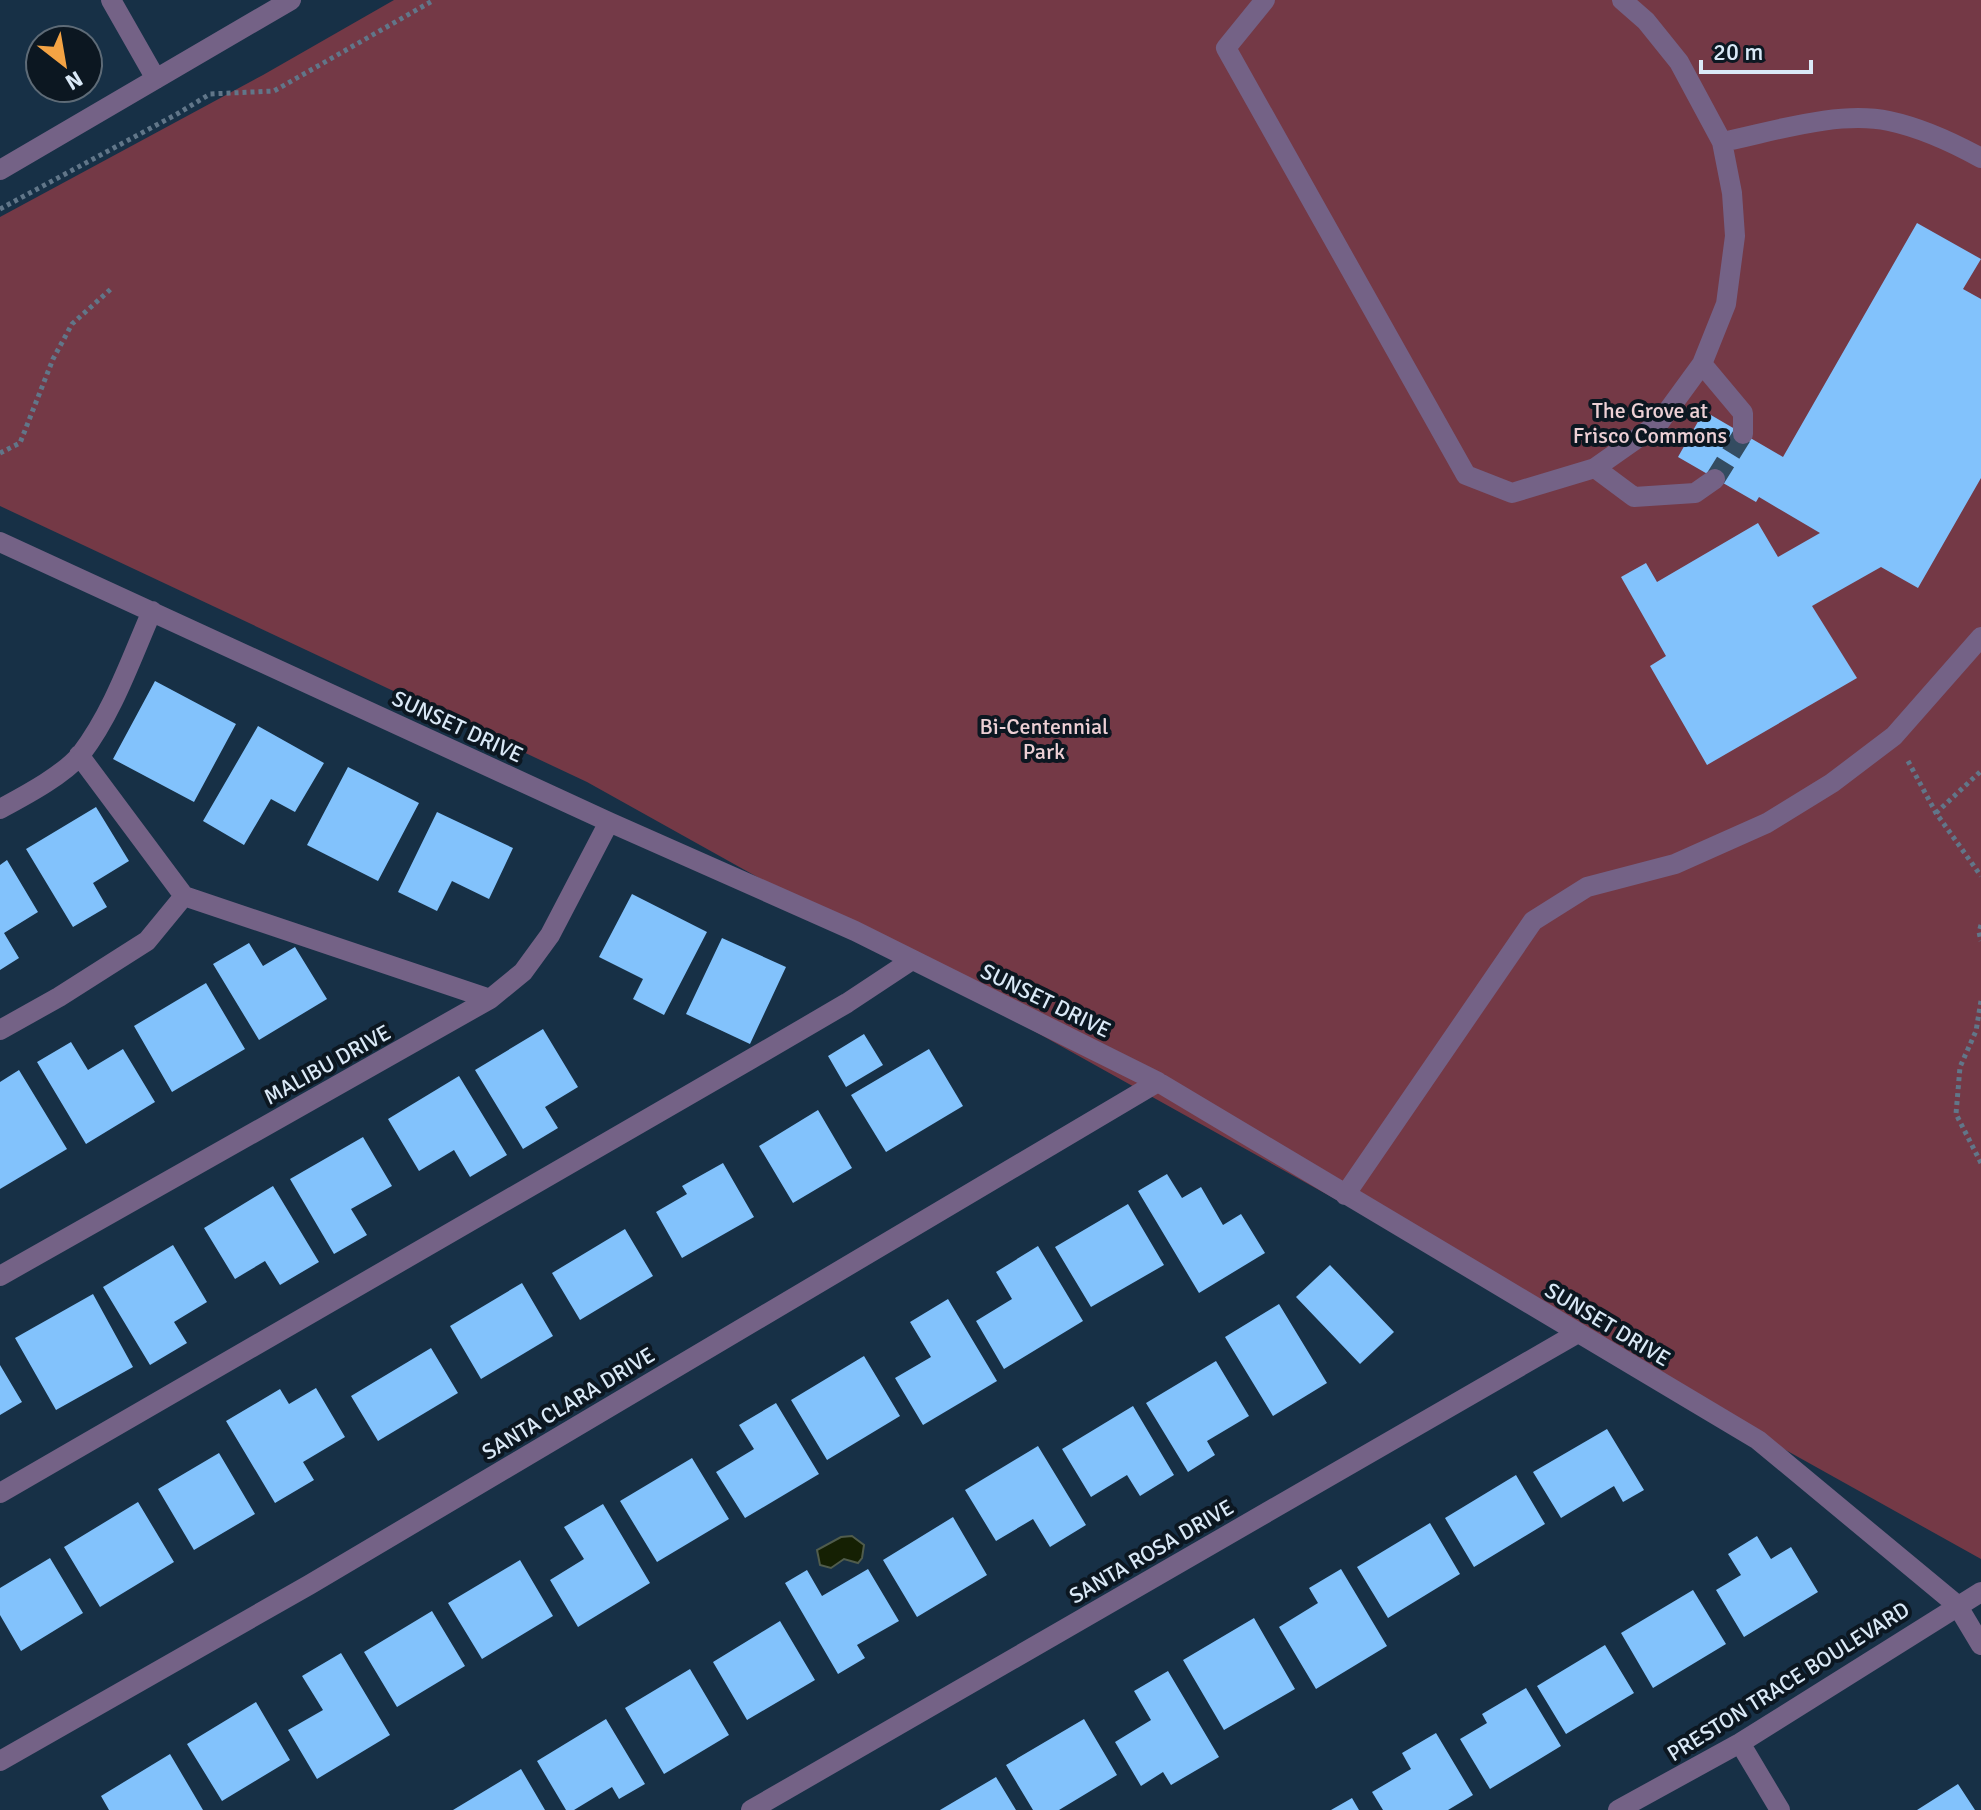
<svg xmlns="http://www.w3.org/2000/svg" width="1981" height="1810" font-family="Signika,sans-serif">
<style>
.green{fill:#743946}
.water{fill:#152003;stroke:#505c4c;stroke-width:2}
.building{fill:#82c2fc}
.lines{fill:none;stroke-linecap:round;stroke-linejoin:round}
.minor-tunnel{stroke:#344c61;stroke-width:20;stroke-dasharray:20 10;stroke-linecap:butt}
.path{stroke:#617689;stroke-width:5;stroke-dasharray:4 4;stroke-linecap:butt}
.minor{stroke:#746286;stroke-width:20}
.labels{text-anchor:middle;stroke-width:8;stroke-linejoin:round;paint-order:stroke}
.park-label{font-size:22px;fill:#edd0d5;stroke:#0c1721}
.street-label{font-size:22px;fill:#dae9f7;stroke:#0c1721}
</style>
<rect width="100%" height="100%" fill="#173046"/>
<path class="green" d="M 394,0 L 1981,0 L 1981,1559 L 587,782 L 0,506 L 0,217 L 263,75 Z"/>
<path class="water" d="M 852,1536 L 864,1545 L 862,1558 L 858,1563 L 844,1559 L 831,1568 L 820,1565 L 817,1550 L 841,1537 Z"/>
<path class="building" d="M 1917,223 L 1981,259 L 1963,289 L 1981,299 L 1981,478 L 1918,588 L 1881,567 L 1812,606 L 1857,678 L 1707,765 L 1650,666 L 1666,656 L 1621,577 L 1646,563 L 1657,582 L 1758,523 L 1778,557 L 1820,533 L 1759,497 L 1756,502 L 1678,457 L 1704,411 L 1783,457 Z
M 155,681 L 236,724 L 194,802 L 113,759 Z
M 258,726 L 324,763 L 295,812 L 271,799 L 244,845 L 203,821 Z
M 348,767 L 419,803 L 378,881 L 307,845 Z
M 96,807 L 129,861 L 93,883 L 107,907 L 73,927 L 26,849 Z
M 437,812 L 513,848 L 489,899 L 452,881 L 437,911 L 398,892 Z
M 7,860 L 38,912 L 4,933 L 19,958 L 0,970 L 0,865 Z
M 632,894 L 707,932 L 664,1015 L 633,999 L 643,979 L 599,957 Z
M 722,938 L 786,967 L 750,1044 L 686,1014 Z
M 249,943 L 263,966 L 295,947 L 327,999 L 259,1040 L 213,964 Z
M 206,983 L 245,1049 L 172,1092 L 134,1026 Z
M 543,1029 L 578,1087 L 545,1107 L 558,1128 L 523,1149 L 475,1070 Z
M 864,1034 L 883,1065 L 846,1087 L 828,1056 Z
M 71,1042 L 88,1070 L 123,1049 L 155,1102 L 86,1144 L 37,1062 Z
M 929,1049 L 963,1106 L 886,1152 L 851,1095 Z
M 19,1070 L 67,1149 L 0,1189 L 0,1082 Z
M 459,1076 L 507,1155 L 470,1177 L 454,1150 L 419,1171 L 388,1119 Z
M 818,1110 L 852,1168 L 793,1203 L 759,1146 Z
M 363,1137 L 392,1186 L 351,1209 L 367,1235 L 334,1254 L 290,1179 Z
M 723,1163 L 754,1217 L 682,1258 L 656,1212 L 687,1194 L 682,1186 Z
M 1167,1174 L 1182,1198 L 1201,1187 L 1223,1225 L 1241,1214 L 1265,1253 L 1199,1293 L 1138,1191 Z
M 273,1186 L 319,1262 L 280,1285 L 265,1261 L 235,1279 L 204,1228 Z
M 1128,1204 L 1164,1265 L 1091,1307 L 1055,1247 Z
M 625,1229 L 653,1276 L 580,1320 L 552,1273 Z
M 173,1245 L 207,1302 L 174,1322 L 187,1343 L 150,1365 L 103,1287 Z
M 1038,1246 L 1083,1321 L 1004,1369 L 976,1321 L 1012,1299 L 996,1272 Z
M 1330,1265 L 1394,1332 L 1360,1364 L 1296,1297 Z
M 522,1283 L 553,1336 L 481,1379 L 450,1326 Z
M 93,1294 L 133,1367 L 56,1410 L 15,1338 Z
M 948,1299 L 997,1381 L 923,1425 L 895,1378 L 931,1357 L 910,1322 Z
M 1279,1304 L 1327,1383 L 1273,1416 L 1225,1337 Z
M 431,1348 L 458,1393 L 378,1441 L 351,1396 Z
M 864,1356 L 900,1416 L 827,1460 L 791,1400 Z
M 1216,1361 L 1249,1416 L 1207,1441 L 1215,1455 L 1188,1472 L 1146,1403 Z
M 0,1365 L 22,1402 L 0,1415 Z
M 316,1388 L 345,1437 L 303,1462 L 314,1480 L 275,1503 L 226,1421 L 280,1389 L 289,1404 Z
M 776,1403 L 819,1474 L 745,1518 L 716,1472 L 754,1449 L 739,1425 Z
M 1133,1406 L 1174,1475 L 1140,1496 L 1127,1475 L 1091,1497 L 1062,1449 Z
M 1607,1429 L 1644,1490 L 1623,1502 L 1614,1486 L 1561,1518 L 1533,1472 Z
M 1038,1446 L 1086,1525 L 1050,1547 L 1033,1519 L 996,1541 L 965,1490 Z
M 219,1453 L 255,1514 L 194,1550 L 158,1489 Z
M 692,1458 L 729,1519 L 657,1562 L 620,1501 Z
M 1516,1475 L 1545,1524 L 1474,1567 L 1445,1518 Z
M 138,1502 L 174,1562 L 100,1607 L 64,1547 Z
M 603,1504 L 650,1583 L 578,1627 L 550,1580 L 584,1559 L 564,1527 Z
M 953,1517 L 987,1575 L 917,1617 L 883,1560 Z
M 1430,1523 L 1460,1574 L 1388,1618 L 1357,1567 Z
M 1757,1536 L 1771,1559 L 1791,1547 L 1818,1592 L 1744,1637 L 1716,1590 L 1741,1575 L 1728,1554 Z
M 50,1558 L 83,1613 L 21,1651 L 0,1615 L 0,1588 Z
M 520,1560 L 553,1616 L 482,1659 L 448,1603 Z
M 868,1569 L 899,1621 L 857,1645 L 865,1658 L 838,1674 L 785,1583 L 807,1570 L 822,1596 Z
M 1341,1569 L 1387,1646 L 1316,1689 L 1279,1627 L 1318,1603 L 1309,1588 Z
M 1693,1590 L 1726,1644 L 1653,1688 L 1621,1633 Z
M 432,1611 L 465,1666 L 397,1707 L 364,1652 Z
M 1254,1618 L 1295,1689 L 1224,1730 L 1183,1660 Z
M 780,1621 L 815,1680 L 747,1720 L 713,1662 Z
M 1605,1645 L 1634,1693 L 1566,1734 L 1537,1686 Z
M 341,1653 L 390,1735 L 317,1779 L 288,1730 L 323,1710 L 302,1676 Z
M 690,1669 L 729,1735 L 664,1774 L 625,1708 Z
M 1168,1671 L 1219,1757 L 1171,1785 L 1163,1772 L 1141,1786 L 1115,1742 L 1151,1720 L 1134,1691 Z
M 1526,1688 L 1561,1746 L 1490,1789 L 1460,1739 L 1487,1723 L 1482,1714 Z
M 256,1702 L 290,1760 L 222,1801 L 187,1744 Z
M 606,1719 L 645,1784 L 619,1799 L 612,1787 L 574,1810 L 566,1810 L 537,1761 Z
M 1084,1719 L 1117,1775 L 1059,1810 L 1033,1810 L 1006,1765 Z
M 1436,1733 L 1473,1795 L 1448,1810 L 1383,1810 L 1372,1792 L 1411,1769 L 1402,1753 Z
M 170,1754 L 203,1810 L 109,1810 L 101,1796 Z
M 521,1769 L 545,1810 L 453,1810 Z
M 996,1777 L 1016,1810 L 940,1810 Z
M 1958,1784 L 1975,1810 L 1917,1810 Z
M 1352,1798 L 1359,1810 L 1331,1810 Z"/>
<g class="lines">
<path class="minor-tunnel" d="M 1715,479 L 1743,434"/>
<path class="path" d="M 0,209 L 177,114 L 210,94 L 274,91 L 434,0
M 0,453 L 20,443 L 53,359 L 72,324 L 112,288
M 1908,761 L 1936,813 L 1981,876
M 1936,813 L 1981,771
M 1981,925 L 1979,932 L 1981,941
M 1981,1001 L 1976,1031 L 1960,1067 L 1956,1114 L 1981,1163"/>
<path class="minor" d="M 111,0 L 156,79
M 1265,0 L 1226,48 L 1466,475 L 1512,493 L 1595,468 L 1659,423 L 1702,364 L 1726,304 L 1735,236 L 1732,193 L 1722,142 L 1679,62 L 1646,21 L 1622,0
M 1722,142 C 1772,132 1838,110 1889,121 C 1922,128 1952,142 1981,158
M 0,170 L 291,0
M 1702,364 L 1743,413 L 1743,434
M 1595,468 L 1634,497 L 1695,493 L 1715,479
M 0,542 L 609,822 L 855,931 L 1158,1082 L 1758,1440 L 1957,1605 L 1981,1645
M 79,755 L 184,896 L 490,999
M 0,809 C 24,796 64,775 81,754 C 113,712 131,659 152,611
M 0,1030 L 59,997 L 147,941 L 184,896
M 1345,1195 L 1533,921 L 1587,887 L 1675,864 L 1767,823 L 1832,783 L 1894,736 L 1981,637
M 0,1276 L 490,999 L 523,972 L 550,935 L 609,822
M 0,1493 L 751,1059 L 847,1003 L 912,960
M 1740,1743 L 1780,1810
M 0,1761 L 309,1585 L 1158,1082
M 751,1810 L 1576,1334
M 1618,1810 L 1740,1743 L 1981,1592"/>
</g>
<g class="labels">
<g class="park-label">
<text x="1650" y="418">The Grove at<tspan x="1650" dy="25">Frisco Commons</tspan></text>
<text x="1044" y="734">Bi-Centennial<tspan x="1044" dy="25">Park</tspan></text>
</g>
<g class="street-label">
<text transform="translate(458 726) rotate(25)" y="8">SUNSET DRIVE</text>
<text transform="translate(1046 1000) rotate(26)" y="8">SUNSET DRIVE</text>
<text transform="translate(327 1064) rotate(-29)" y="8">MALIBU DRIVE</text>
<text transform="translate(1608 1324) rotate(31)" y="8">SUNSET DRIVE</text>
<text transform="translate(568 1403) rotate(-31)" y="8">SANTA CLARA DRIVE</text>
<text transform="translate(1151 1551) rotate(-30)" y="8">SANTA ROSA DRIVE</text>
<text transform="translate(1788 1681) rotate(-32)" y="8">PRESTON TRACE BOULEVARD</text>
</g>
</g>
<g transform="translate(64 64) rotate(149)"><circle r="38" fill="#0c1721" stroke="#5e6b77" stroke-width="2"/>
<path d="M0-6L14 30L0 20L-14 30Z" fill="#f4a344"/>
<text y="-12" font-size="22" font-weight="bold" text-anchor="middle" fill="#dae9f7">N</text>
</g>
<path d="M1701 60v12h110v-12" fill="none" stroke="#dae9f7" stroke-width="4"/>
<text x="1713" y="60" font-size="24" fill="#dae9f7" stroke="#0c1721" stroke-width="6" paint-order="stroke">20 m</text>
</svg>
